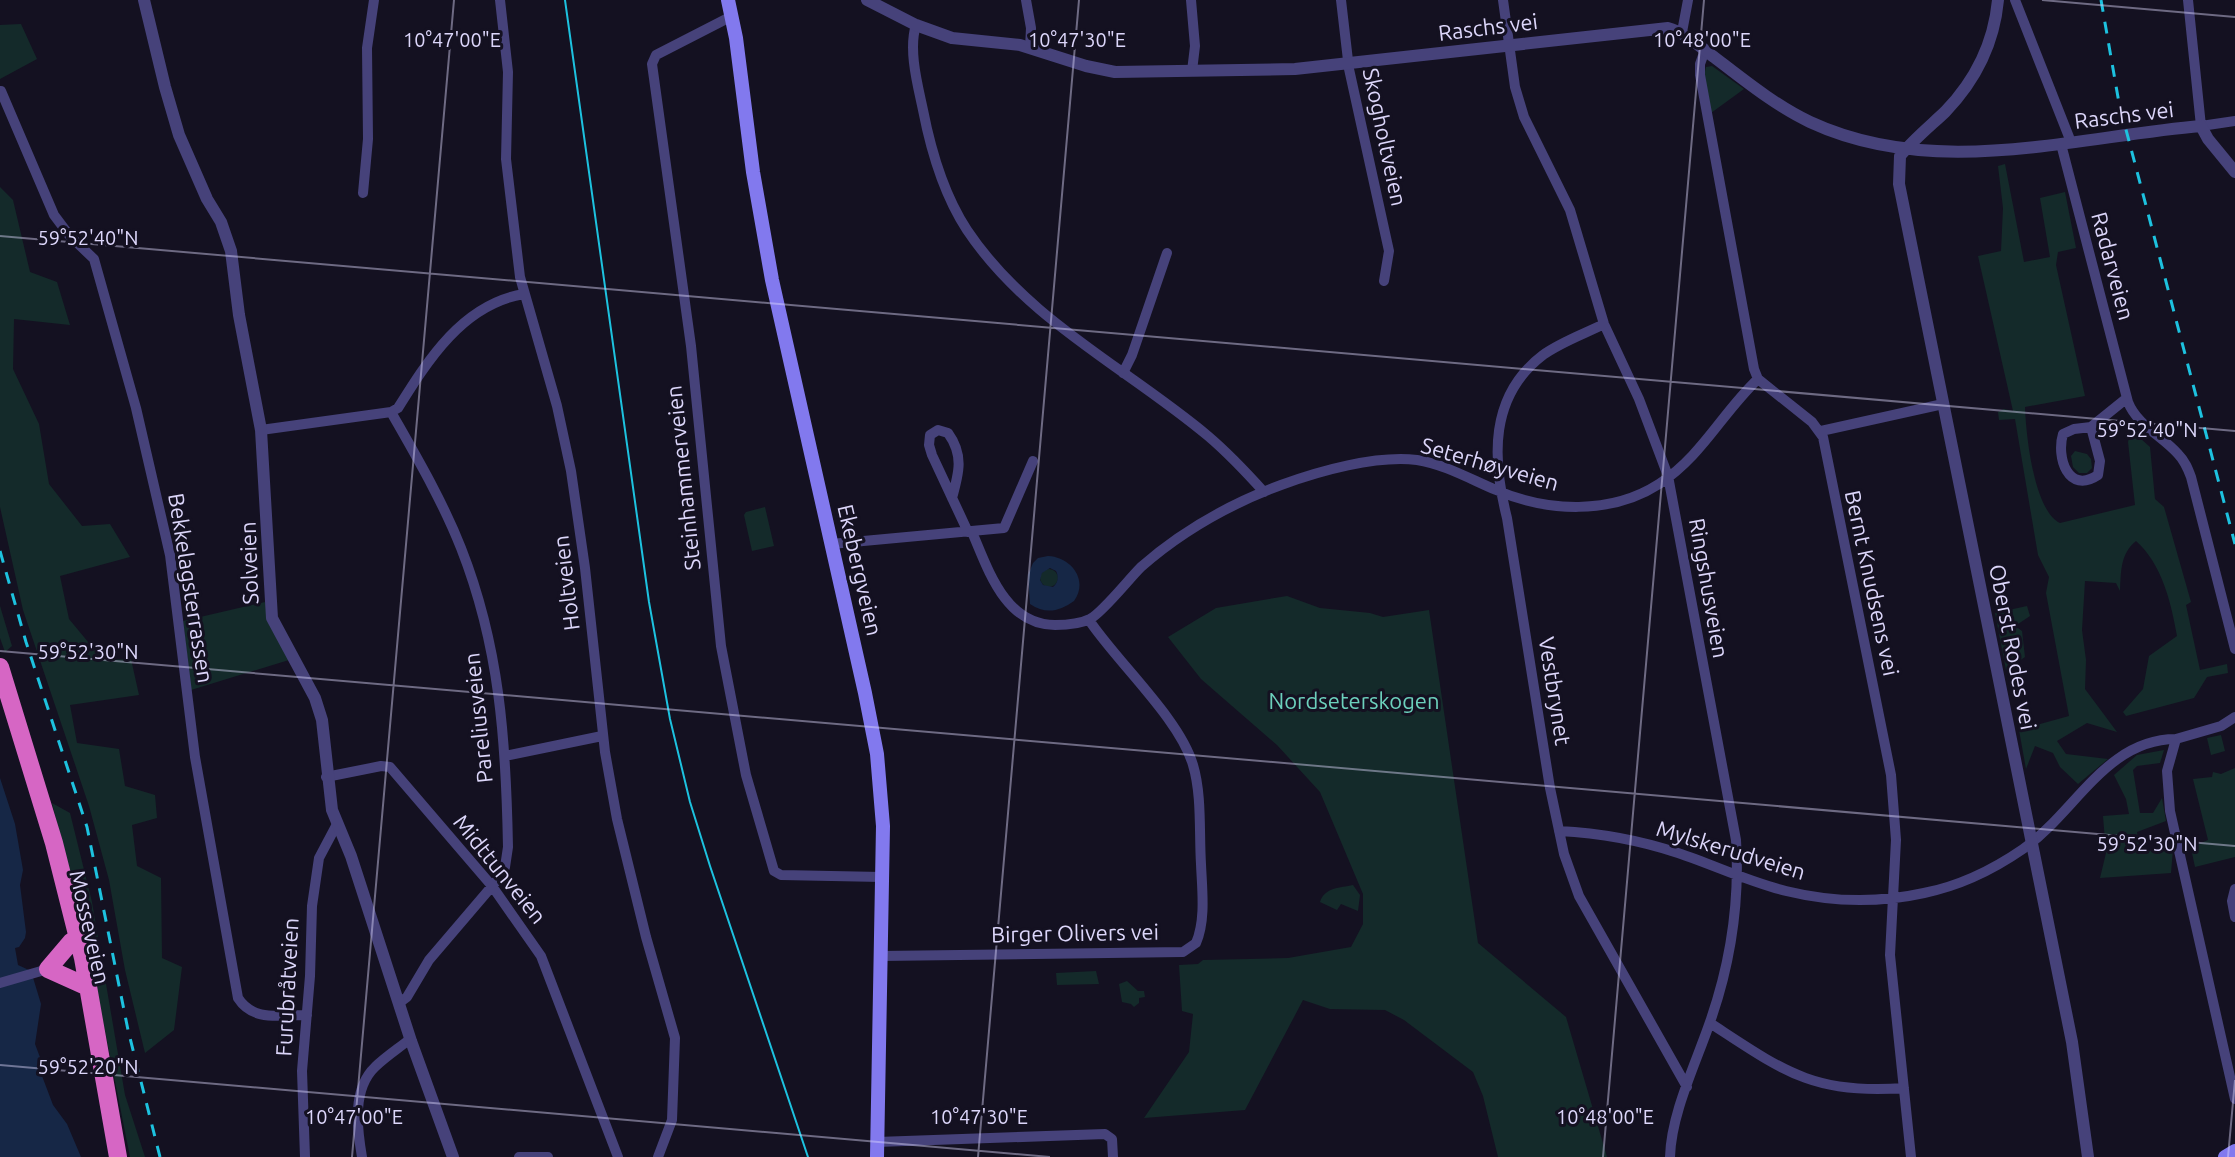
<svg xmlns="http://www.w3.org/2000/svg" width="2235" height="1157" font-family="Ubuntu,sans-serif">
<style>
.green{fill:#142a2a}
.water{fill:#162746;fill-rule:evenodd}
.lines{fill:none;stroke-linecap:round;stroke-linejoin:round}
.minor{stroke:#46427a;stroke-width:10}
.tertiary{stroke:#46427a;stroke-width:12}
.secondary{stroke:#8279ee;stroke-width:14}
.trunk{stroke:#d666c4;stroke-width:18}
.tram{stroke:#1dc2df;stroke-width:2}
.rail{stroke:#1dc2df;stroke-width:3;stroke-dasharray:12 10;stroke-linecap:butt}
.ticks{fill:none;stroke:#dcd6fa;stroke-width:2;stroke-opacity:0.45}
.labels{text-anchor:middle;stroke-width:6;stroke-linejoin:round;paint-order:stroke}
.street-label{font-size:22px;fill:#dcd6fa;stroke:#141121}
.park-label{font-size:22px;fill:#6cd0bc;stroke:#141121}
.ticks-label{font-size:20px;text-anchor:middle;fill:#dcd6fa;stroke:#141121;stroke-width:6;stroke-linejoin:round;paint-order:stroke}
</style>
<rect width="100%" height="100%" fill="#141121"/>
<path class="green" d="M 21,24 L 37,59 L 0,79 L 0,25 Z
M 1712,66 L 1744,89 L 1711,113 L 1704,76 L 1706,67 Z
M 2005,164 L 2024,262 L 2050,257 L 2040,198 L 2065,192 L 2076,248 L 2058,252 L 2056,265 L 2085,396 L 2025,407 C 2026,435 2034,511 2060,523 L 2135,505 L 2128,442 L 2131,430 L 2150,447 L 2155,499 L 2164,507 L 2191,602 L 2186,605 L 2200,670 L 2227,664 L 2228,673 L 2207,677 L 2194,698 L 2126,716 L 2123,712 L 2143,689 L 2149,656 L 2177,636 C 2171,602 2162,564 2136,541 C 2120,554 2121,572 2120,591 L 2116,583 L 2085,581 L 2082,630 L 2086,660 L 2085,689 L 2117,732 L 2087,723 L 2057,741 L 2066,754 L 2108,759 L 2078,784 L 2060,767 L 2053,753 L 2035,746 L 2026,769 L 2019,730 L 2069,716 L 2046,593 L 2049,577 L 2038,555 L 2015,419 L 1999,420 L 1998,412 L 2004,409 L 2013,411 L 1978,256 L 2001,251 L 2003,208 L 1998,166 Z
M 0,187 L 13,200 L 30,272 L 57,282 L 70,325 L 14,319 L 13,369 L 39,424 L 49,484 L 82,526 L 110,524 L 130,557 L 60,576 L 69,619 L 103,660 L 131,659 L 139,695 L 70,705 L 77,743 L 119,749 L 125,786 L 155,795 L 157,818 L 132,825 L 137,866 L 161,878 L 162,958 L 182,967 L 174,1030 L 145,1053 L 125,970 L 109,880 L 89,806 L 23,610 L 0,507 Z
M 2075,451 L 2087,454 L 2091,459 L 2092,468 L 2087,473 L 2079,473 L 2073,467 L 2071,456 Z
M 765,507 L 774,546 L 752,551 L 744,515 L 746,512 Z
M1040 578a9 9 0 1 1 18 0a9 9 0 1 1-18 0Z
M 1287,596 L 1320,608 L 1370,613 L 1383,617 L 1429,610 L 1478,943 L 1566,1017 L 1607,1157 L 1498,1157 L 1483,1096 L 1473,1072 L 1404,1020 L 1385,1010 L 1330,1009 L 1303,1000 L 1245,1110 L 1144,1118 L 1189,1052 L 1193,1014 L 1182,1011 L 1179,965 L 1198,964 L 1203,960 L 1288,958 L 1351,947 L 1363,924 L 1363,894 L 1320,792 L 1277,745 L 1201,679 L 1168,637 L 1216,608 Z
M 265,602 L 289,660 L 191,690 L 183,621 Z
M 0,606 L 12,646 L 5,652 L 0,638 Z
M 2027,606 L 2030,616 L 2015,626 L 2022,631 L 2025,657 L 2006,670 L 1995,613 Z
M 2221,735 L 2225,751 L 2211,755 L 2207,738 Z
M 2164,750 L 2160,763 L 2137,766 L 2133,770 L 2140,813 L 2153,813 L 2162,798 L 2166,821 L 2137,832 L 2140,852 L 2173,849 L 2171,873 L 2100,878 L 2106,853 L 2103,816 L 2129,814 L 2126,799 L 2114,775 L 2137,755 Z
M 2235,768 L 2235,857 L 2195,867 L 2192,853 L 2195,852 L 2194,846 L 2208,840 L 2193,779 L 2212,777 L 2213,772 L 2221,774 Z
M 52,803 L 70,813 L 92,902 L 125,1095 L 145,1157 L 130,1157 L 90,955 Z
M 1353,885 L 1360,895 L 1358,911 L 1341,904 L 1337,910 L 1320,902 C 1325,887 1340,888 1353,885 Z
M 1096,971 L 1099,984 L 1057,985 L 1056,973 Z
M 1127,981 L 1138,991 L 1144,991 L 1145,997 L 1139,998 L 1139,1003 L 1134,1007 L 1131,1004 L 1122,1002 L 1119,984 Z"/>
<path class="water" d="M 1048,556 C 1071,557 1089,580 1074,601 C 1060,611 1046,615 1030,604 L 1028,575 L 1033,563 L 1038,558 ZM 1050,568 L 1056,571 C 1059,577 1058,583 1053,587 L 1043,585 L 1040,580 L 1042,573 Z
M 0,778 L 15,824 L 23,870 L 20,885 L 26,932 L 25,938 L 19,947 L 15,948 L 18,965 L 31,971 L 41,1004 L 35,1044 L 41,1060 L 39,1068 L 53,1105 L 67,1124 L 81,1157 L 0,1157 Z"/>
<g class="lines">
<path class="minor" d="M 500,0 L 508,72 L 506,159 L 520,277 L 557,406 L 571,471 L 585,568 L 605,752 L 617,819 L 646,937 L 675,1038 L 672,1120 L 658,1157
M 1026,0 L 1031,28 L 1030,48
M 1191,0 L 1195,46 L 1192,71
M 1341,0 L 1349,69 L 1389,251 L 1384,281
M 1503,0 L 1515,87 L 1524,117 L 1570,210 L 1604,324 L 1639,399 L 1668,476 L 1736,840 C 1740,904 1731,962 1710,1022 C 1696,1063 1671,1114 1670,1157
M 2015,0 L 2071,142
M 2188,0 L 2201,126 L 2235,121
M 732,16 L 656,55 L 652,64 L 691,346 L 721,646 L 746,775 L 774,871 L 781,875 L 882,877
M 916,25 C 908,50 918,86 923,110 C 931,151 944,195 967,230 C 1027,320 1127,368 1208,436 C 1228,453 1246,472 1264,492
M 1682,32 L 1688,0
M 1705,50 L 1700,64 L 1700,75 L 1754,369 L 1758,379 L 1812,422 L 1823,437 L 1891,775 L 1896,840 L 1890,955 L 1911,1157
M 1,91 L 54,215 L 69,235 L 94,259 L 136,408 L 170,555 L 195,757 L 238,998 C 254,1023 282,1014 307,1015
M 2061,144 L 2128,402 C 2137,425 2162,436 2178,454 C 2185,461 2188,469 2191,477 L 2235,649
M 363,193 L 368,139 L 367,48 L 374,0
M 1604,324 C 1584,334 1561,342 1543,355 C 1489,396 1492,459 1507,518 L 1550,788 L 1564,854 L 1579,896 L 1687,1087
M 1123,373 L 1132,355 L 1167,253
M 391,412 C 416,456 442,500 461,548 C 500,647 506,742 508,847 L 505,867 L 499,878 L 429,960 L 407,997 L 399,1003
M 2091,427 L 2100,461 L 2098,475 C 2068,495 2056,457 2063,434 L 2074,429 L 2091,427 L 2127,398
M 261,430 L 391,412 L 398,408 C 428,360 463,304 524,294
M 1821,431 L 1943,404
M 952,498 C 959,473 964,455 948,433 L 938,430 L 930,435 L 929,445 L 932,455 L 968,532
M 972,532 C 988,569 1005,625 1055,625 C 1066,625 1080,624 1090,619 C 1103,612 1128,580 1141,567 C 1182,531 1230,504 1281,485 C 1319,471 1376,455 1417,460 C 1444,464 1472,480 1496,490 C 1547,512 1611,515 1659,484 C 1702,456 1722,413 1758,379
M 831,544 L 1004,528 L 1033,461
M 2235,717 L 2221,726 L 2176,739 L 2167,771 L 2170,811 L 2235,1099
M 505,756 L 602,736
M 326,777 L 381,766 L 390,767 L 492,886 L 541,956 L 618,1157
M 1559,831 C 1599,833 1639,840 1678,853 C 1714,865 1749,882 1786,891 C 1831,902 1879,903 1924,893 C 1959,886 1994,869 2023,849 C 2075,813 2106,739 2176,739
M 2235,889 L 2232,901 L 2235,917
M 881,956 L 1183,952 L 1196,943 C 1206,920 1202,889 1201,864 C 1199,832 1202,795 1193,765 C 1180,719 1117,662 1089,620
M 0,983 L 48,969
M 1710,1023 C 1782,1070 1813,1095 1904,1088
M 877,1142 L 1105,1134 L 1112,1139 L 1113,1157
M 305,1157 L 302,1071 L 310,976 L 312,906 L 319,858 L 337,824
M 362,1157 C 357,1128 352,1089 375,1067 C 385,1057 399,1048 410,1039
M 519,1157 L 548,1157"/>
<path class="tertiary" d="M 144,0 L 165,87 L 179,135 L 207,199 L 221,222 L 231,251 L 239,315 L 261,430 L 272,618 L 315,698 L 322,720 L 332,810 L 351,856 L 411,1041 L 453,1157
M 867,0 L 916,25 L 952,38 L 1020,45 L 1086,66 L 1115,72 L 1295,69 L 1668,28 C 1685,32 1700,47 1714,57 C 1744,80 1776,106 1810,122 C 1935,180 2073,137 2201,126 L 2208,139 L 2235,172
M 1998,0 C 1994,43 1975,81 1945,112 C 1929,127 1913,140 1900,156 L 1899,184 L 2072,1042 L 2088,1157"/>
<path class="secondary" d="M 728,0 L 736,38 L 753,172 L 772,280 L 865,693 L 877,754 L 883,826 L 877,1157
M 2225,1157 L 2235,1151"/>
<path class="trunk" d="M 0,667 L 54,843 L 83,958 L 118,1157
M 77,938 L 71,942 L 48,969 L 88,987"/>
<path class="tram" d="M 565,0 L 649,602 L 670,719 L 690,802 L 710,866 L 808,1157"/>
<path class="rail" d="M 2101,0 L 2119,103 L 2235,544
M 0,551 L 26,642 L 87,827 L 128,1030 L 160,1157"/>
</g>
<path class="ticks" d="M 2042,0 L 2235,17M 0,236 L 2235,431M 0,651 L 2235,846M 0,1065 L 1050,1157M 352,1157 L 454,0M 978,1157 L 1079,0M 1603,1157 L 1704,0M 2228,1157 L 2235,1080"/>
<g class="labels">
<g class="street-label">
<text transform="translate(1488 27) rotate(-7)" y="8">Raschs vei</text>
<text transform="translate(2124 115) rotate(-7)" y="8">Raschs vei</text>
<text transform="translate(1385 137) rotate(78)" y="8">Skogholtveien</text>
<text transform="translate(2113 266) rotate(75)" y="8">Radarveien</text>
<text transform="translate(1490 464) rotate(16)" y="8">Seterhøyveien</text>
<text transform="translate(683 478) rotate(-96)" y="8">Steinhammerveien</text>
<text transform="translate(249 563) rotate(-92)" y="8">Solveien</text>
<text transform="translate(860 570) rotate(77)" y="8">Ekebergveien</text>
<text transform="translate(566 583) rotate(-97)" y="8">Holtveien</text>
<text transform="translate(1872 583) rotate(78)" y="8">Bernt Knudsens vei</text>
<text transform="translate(191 588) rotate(81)" y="8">Bekkelagsterrassen</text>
<text transform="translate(1709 588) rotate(80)" y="8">Ringshusveien</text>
<text transform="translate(2013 647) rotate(79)" y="8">Oberst Rodes vei</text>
<text transform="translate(1555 691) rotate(81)" y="8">Vestbrynet</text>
<text transform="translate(478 718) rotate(-96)" y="8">Pareliusveien</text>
<text transform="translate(1731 850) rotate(17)" y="8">Mylskerudveien</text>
<text transform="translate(500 869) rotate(51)" y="8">Midttunveien</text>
<text transform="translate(90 927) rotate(77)" y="8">Mosseveien</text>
<text transform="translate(1075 933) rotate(-1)" y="8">Birger Olivers vei</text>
<text transform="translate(287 987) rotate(-87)" y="8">Furubråtveien</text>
</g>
<g class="park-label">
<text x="1354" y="709">Nordseterskogen</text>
</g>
</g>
<g class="ticks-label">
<text x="452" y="47">10°47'00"E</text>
<text x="1077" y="47">10°47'30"E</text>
<text x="1702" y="47">10°48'00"E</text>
<text x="88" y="245">59°52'40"N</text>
<text x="2147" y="437">59°52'40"N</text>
<text x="88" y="659">59°52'30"N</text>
<text x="2147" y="851">59°52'30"N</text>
<text x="88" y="1074">59°52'20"N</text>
<text x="354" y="1124">10°47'00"E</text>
<text x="979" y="1124">10°47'30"E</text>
<text x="1605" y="1124">10°48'00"E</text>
</g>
</svg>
